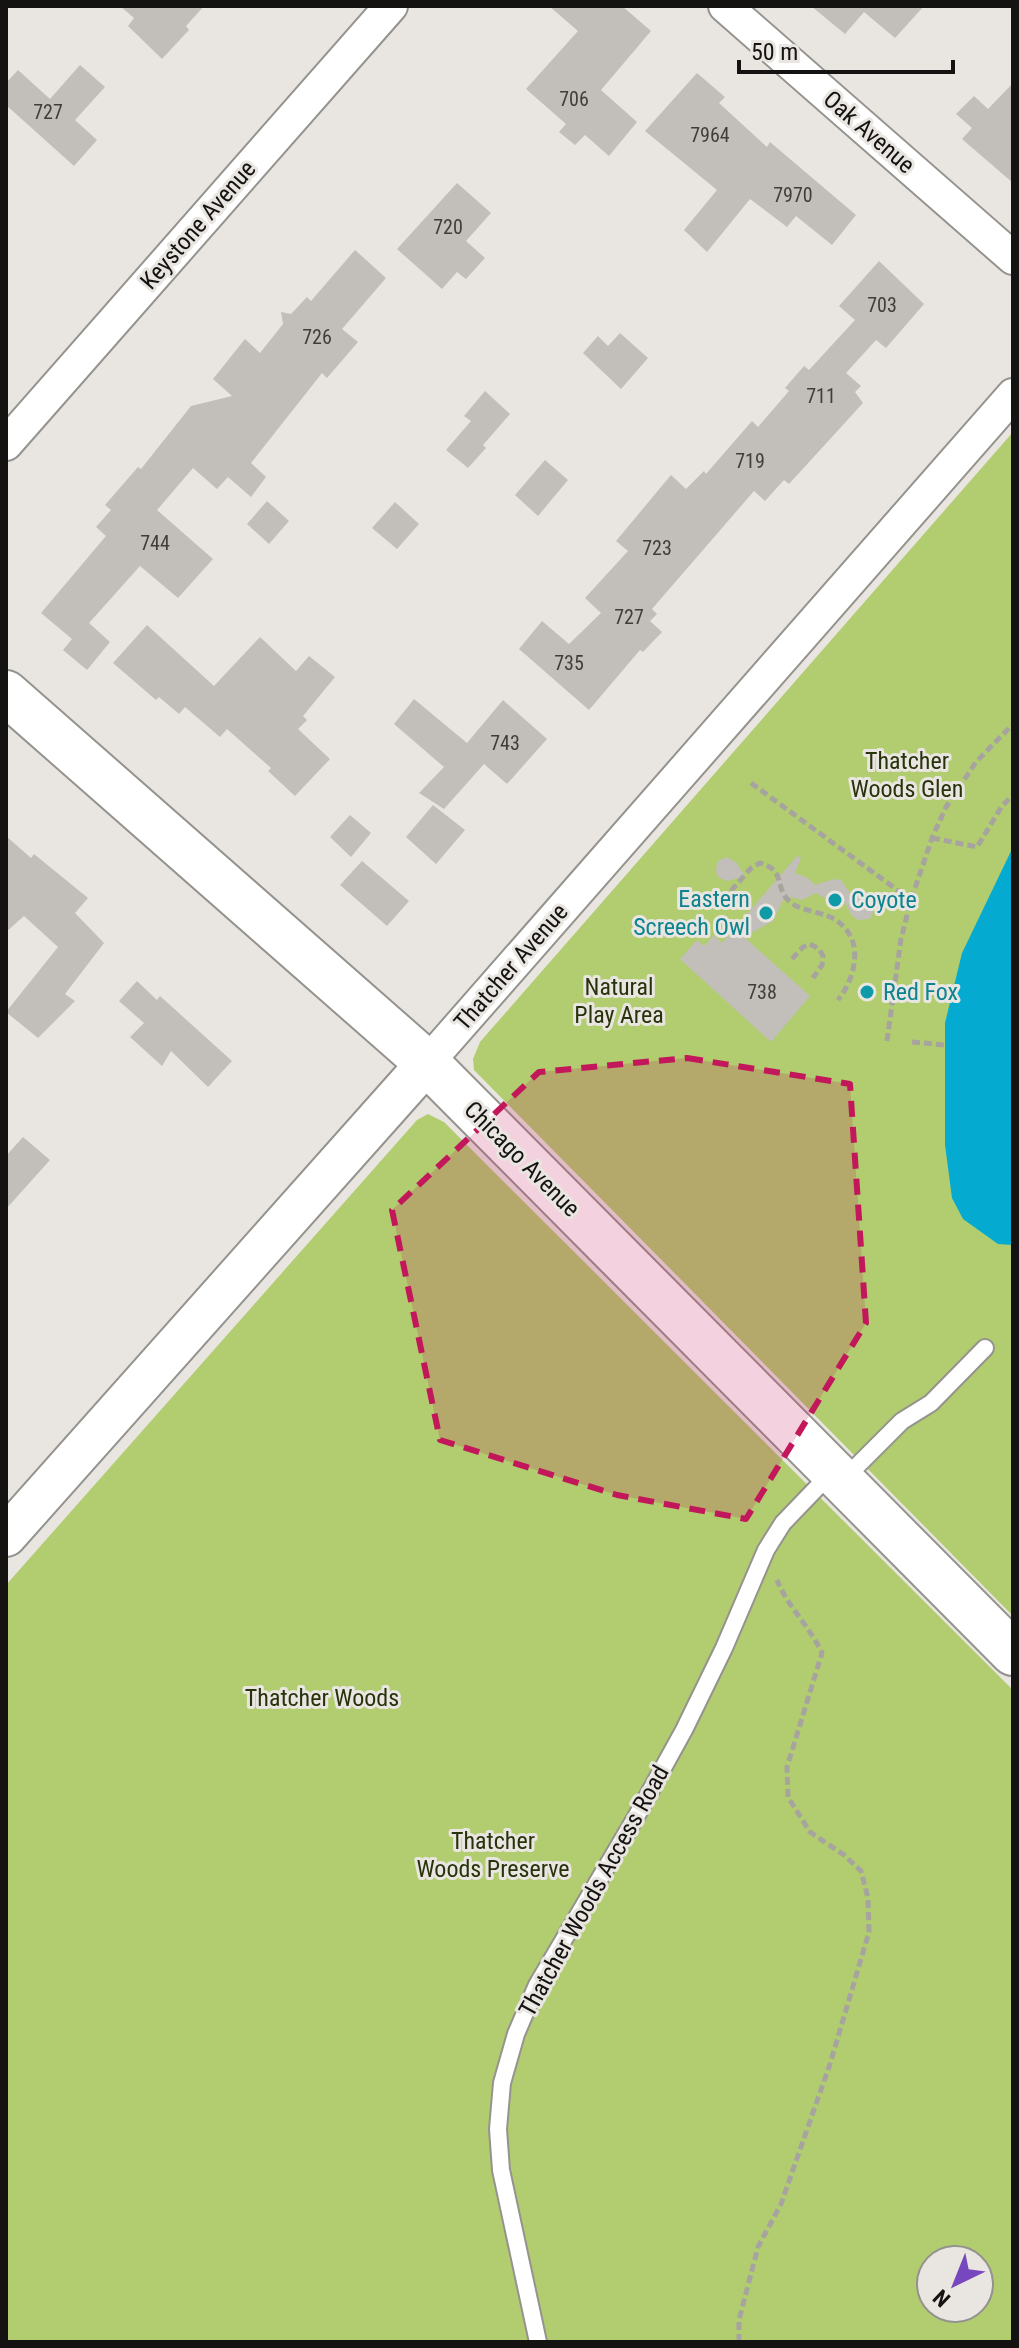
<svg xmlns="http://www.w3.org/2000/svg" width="1019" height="2348" font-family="'Roboto Condensed',sans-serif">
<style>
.green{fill:#b1cd6f;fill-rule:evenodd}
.water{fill:#05aad1}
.building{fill:#c2beba}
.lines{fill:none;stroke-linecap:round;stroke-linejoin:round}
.service-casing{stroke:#95938e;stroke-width:20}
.minor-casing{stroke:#95938e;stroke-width:36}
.tertiary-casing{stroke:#95938e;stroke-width:44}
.secondary-casing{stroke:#95938e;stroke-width:48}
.path{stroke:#a7a4a0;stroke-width:5;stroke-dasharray:8 4;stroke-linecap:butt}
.service{stroke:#fff;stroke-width:16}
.minor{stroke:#fff;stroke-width:32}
.tertiary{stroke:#fff;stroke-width:40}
.secondary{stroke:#fff;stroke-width:44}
.marked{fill:#c2185b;fill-opacity:0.2;stroke:#c2185b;stroke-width:6;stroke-dasharray:16 10;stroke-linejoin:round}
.culture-dot{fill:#0f9aa8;stroke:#e9e6e1;stroke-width:3}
.labels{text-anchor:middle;stroke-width:6;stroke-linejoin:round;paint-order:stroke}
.number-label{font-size:20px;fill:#403e3b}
.street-label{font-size:24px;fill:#141311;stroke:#e9e6e1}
.park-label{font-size:24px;fill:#29330b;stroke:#e9e6e1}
.culture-label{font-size:24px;fill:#0d838f;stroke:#e9e6e1;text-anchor:start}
</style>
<rect width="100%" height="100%" fill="#e9e6e1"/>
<path class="green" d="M 1013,432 L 1013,1616 L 474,1070 L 473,1059 L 480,1042 Z
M 428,1114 L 444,1122 L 1013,1690 L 1013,2342 L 6,2342 L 6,1585 L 417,1120 ZM 931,2260 L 979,2260 L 979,2308 L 931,2308 Z"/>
<path class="water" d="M 1013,847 L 1013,1245 L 998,1244 L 963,1219 L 952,1198 L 945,1145 L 945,1023 L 962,953 Z"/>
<path class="building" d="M 120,6 L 204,6 L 186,26 L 189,30 L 162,59 L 128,26 L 134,18 Z
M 549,6 L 622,6 L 651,31 L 601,90 L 637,122 L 609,156 L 585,135 L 575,145 L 559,132 L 566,124 L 526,89 L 578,31 Z
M 811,6 L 924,6 L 895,38 L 864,12 L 845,34 Z
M 80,65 L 105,87 L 75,120 L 97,140 L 74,166 L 6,105 L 6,83 L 18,70 L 50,99 Z
M 697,73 L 725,97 L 719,103 L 767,147 L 770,142 L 856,215 L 832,245 L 796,216 L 787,227 L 750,199 L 707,252 L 684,230 L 717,190 L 645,131 Z
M 1013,83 L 1013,183 L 962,139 L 972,128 L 956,114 L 974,96 L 988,109 Z
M 457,183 L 491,213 L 466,241 L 485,258 L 466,279 L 457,272 L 442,289 L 397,249 Z
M 355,250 L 386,278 L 342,329 L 358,342 L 327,378 L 322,373 L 251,463 L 266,477 L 251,497 L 228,477 L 217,489 L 193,468 L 157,510 L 213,559 L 178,598 L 140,566 L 89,623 L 110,642 L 87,670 L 63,650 L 72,639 L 41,613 L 106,536 L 96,527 L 111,510 L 105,505 L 138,467 L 141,469 L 191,406 L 232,396 L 213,379 L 245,339 L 260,353 L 283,324 L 281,312 L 291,314 L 307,297 L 311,301 Z
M 879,261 L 924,304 L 886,348 L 876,340 L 846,373 L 861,386 L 855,392 L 863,403 L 789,484 L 784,480 L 765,501 L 754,491 L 652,609 L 657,614 L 650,621 L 662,632 L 643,652 L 640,650 L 589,710 L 519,649 L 542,621 L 569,644 L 601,613 L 585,598 L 628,551 L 616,541 L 671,475 L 686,489 L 704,471 L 706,474 L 752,421 L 758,427 L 789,391 L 785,388 L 804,366 L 809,370 L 855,320 L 839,306 Z
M 620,333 L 648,358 L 621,389 L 583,353 L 598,336 L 608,346 Z
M 485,391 L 510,414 L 483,445 L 486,448 L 468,468 L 446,450 L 471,421 L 464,416 Z
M 545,460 L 568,480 L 538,516 L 515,495 Z
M 267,501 L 289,521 L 269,544 L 247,524 Z
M 395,502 L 419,524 L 397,549 L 372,528 Z
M 147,625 L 214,686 L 260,637 L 296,671 L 309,656 L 335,677 L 303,716 L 307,720 L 298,729 L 330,759 L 295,796 L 268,771 L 271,768 L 227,729 L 220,737 L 185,707 L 179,714 L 159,697 L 156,700 L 113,663 Z
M 414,699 L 467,743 L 503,700 L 547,739 L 507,784 L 484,764 L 444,809 L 419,793 L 444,767 L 394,724 Z
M 433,805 L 465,830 L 436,864 L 406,837 Z
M 350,815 L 371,833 L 351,857 L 330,837 Z
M 6,836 L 31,858 L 34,854 L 88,898 L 75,913 L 104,943 L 65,994 L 75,1001 L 38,1038 L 6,1012 L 58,947 L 24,916 L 6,932 Z
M 797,856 L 801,858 L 795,873 L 808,878 L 815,885 L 834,879 L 841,880 L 853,897 L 864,898 L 872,902 L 873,912 L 870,919 L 858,920 L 852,916 L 845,903 L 831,902 L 816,893 L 802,900 L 785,896 L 773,921 L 744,937 L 810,996 L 771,1042 L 680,959 L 697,940 L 704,946 L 714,935 L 722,943 Z
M 726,857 L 736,862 L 745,876 L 728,881 L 719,878 L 716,872 L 717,862 Z
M 362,861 L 409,901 L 387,926 L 340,885 Z
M 137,981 L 157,1000 L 160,996 L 232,1061 L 208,1087 L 171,1051 L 162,1066 L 130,1037 L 144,1023 L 119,1001 Z
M 23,1137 L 50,1160 L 6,1209 L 6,1156 Z"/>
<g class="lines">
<g class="service-casing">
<path id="service" d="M 843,1480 L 902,1421 L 931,1403 L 985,1348
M 538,2342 L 501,2170 L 498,2129 L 502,2083 L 516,2034 L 537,1985 L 636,1817 L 684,1730 L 724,1648 L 766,1550 L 783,1523 L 832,1472"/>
</g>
<g class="minor-casing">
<path id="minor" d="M 725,6 L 1013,258
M 6,444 L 391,6
M 427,1063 L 1013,395"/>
</g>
<g class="tertiary-casing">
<path id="tertiary" d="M 6,1536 L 427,1063"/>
</g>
<g class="secondary-casing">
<path id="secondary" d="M 6,693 L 427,1063 L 1013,1653"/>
</g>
<path class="path" d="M 751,783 L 911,900
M 932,838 L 977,847 L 1002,806 L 1013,795
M 723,900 L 751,868 L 760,863 C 786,871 774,885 788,900 C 797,910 816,911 828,916 C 865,932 859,973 838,1000
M 792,959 L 803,947 L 810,944 L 819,949 L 823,956 L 822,965 L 813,978
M 887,1041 L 901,939 L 911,900 L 932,838 L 946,807 L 976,762 L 1013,724
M 912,1042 L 945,1045
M 739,2342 L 739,2320 L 758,2247 L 781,2204 L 830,2064 L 869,1932 L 868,1898 L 861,1871 L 844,1855 L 810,1832 L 788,1797 L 787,1767 L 822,1653 C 810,1627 788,1607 777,1580"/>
<use href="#service" class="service"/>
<use href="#minor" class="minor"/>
<use href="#tertiary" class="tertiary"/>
<use href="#secondary" class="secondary"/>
</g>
<path class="marked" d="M 687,1058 L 850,1084 L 866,1323 L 746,1519 L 617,1495 L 440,1440 L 392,1210 L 539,1072 Z"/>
<g class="culture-dot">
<circle cx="835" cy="900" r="8"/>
<circle cx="766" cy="913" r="8"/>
<circle cx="867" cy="992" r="8"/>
</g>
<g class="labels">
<g class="number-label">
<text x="574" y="106">706</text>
<text x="48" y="119">727</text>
<text x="710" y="142">7964</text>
<text x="793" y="202">7970</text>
<text x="448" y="234">720</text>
<text x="882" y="312">703</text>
<text x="317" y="344">726</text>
<text x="821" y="403">711</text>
<text x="750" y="468">719</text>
<text x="155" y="550">744</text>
<text x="657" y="555">723</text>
<text x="629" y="624">727</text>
<text x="569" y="670">735</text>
<text x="505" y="750">743</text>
<text x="762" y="999">738</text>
</g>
<g class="street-label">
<text transform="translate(869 132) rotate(41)" y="8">Oak Avenue</text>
<text transform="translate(198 225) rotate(-49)" y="8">Keystone Avenue</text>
<text transform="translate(511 967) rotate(-49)" y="8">Thatcher Avenue</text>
<text transform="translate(522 1159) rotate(45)" y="8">Chicago Avenue</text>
<text transform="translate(594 1891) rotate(-61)" y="8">Thatcher Woods Access Road</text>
</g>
<g class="park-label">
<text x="907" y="769">Thatcher<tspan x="907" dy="28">Woods Glen</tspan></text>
<text x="619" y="995">Natural<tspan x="619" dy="28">Play Area</tspan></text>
<text x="322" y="1706">Thatcher Woods</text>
<text x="493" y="1849">Thatcher<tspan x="493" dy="28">Woods Preserve</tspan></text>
</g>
<g class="culture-label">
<text x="750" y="907" text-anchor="end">Eastern<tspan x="750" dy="28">Screech Owl</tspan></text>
<text x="851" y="908">Coyote</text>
<text x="883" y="1000">Red Fox</text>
</g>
</g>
<rect width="1019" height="2348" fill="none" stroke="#141311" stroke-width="16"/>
<g transform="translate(955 2284) rotate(223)"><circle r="38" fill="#e9e6e1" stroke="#94928e" stroke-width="2"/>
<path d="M0-6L14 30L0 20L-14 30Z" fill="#7647be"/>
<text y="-12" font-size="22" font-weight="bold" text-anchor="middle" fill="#141311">N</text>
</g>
<path d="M739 60v12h214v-12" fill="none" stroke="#141311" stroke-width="4"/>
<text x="751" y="60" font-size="24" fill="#141311" stroke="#e9e6e1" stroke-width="6" paint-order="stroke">50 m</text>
</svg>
